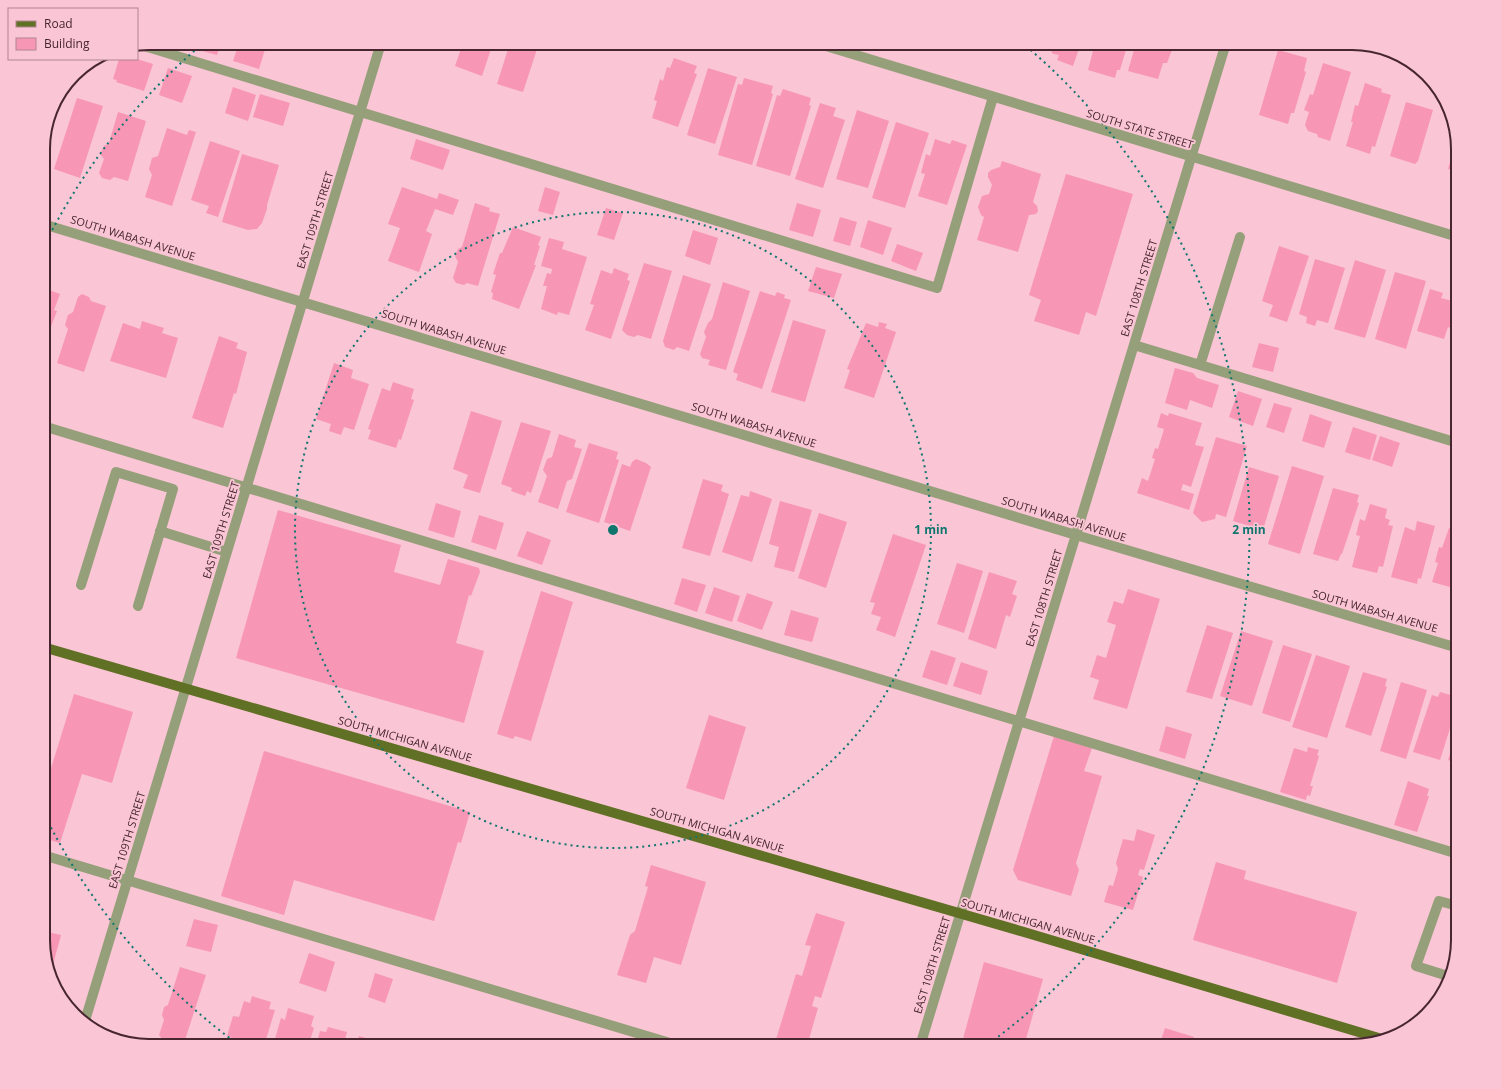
<svg xmlns="http://www.w3.org/2000/svg" width="1501" height="1089" font-family="'Open Sans',sans-serif">
<style>
.building{fill:#f797b5}
.lines{fill:none;stroke-linecap:round;stroke-linejoin:round}
.minor{stroke:#959f7a;stroke-width:10}
.major{stroke:#607025;stroke-width:10}
.ring{fill:none;stroke:#0f766e;stroke-width:2;stroke-dasharray:2 4}
.labels{text-anchor:middle;stroke-width:3.5;stroke-linejoin:round;paint-order:stroke}
.street-label{font-size:11px;fill:#472630;stroke:#fac5d4}
.rim{fill:none;stroke:#472630;stroke-width:2}
.centre{fill:#0f766e;stroke:#fac5d4;stroke-width:2}
.ring-label{font-size:12px;text-anchor:middle;font-weight:bold;fill:#0f766e;stroke:#fac5d4;stroke-width:3.5;stroke-linejoin:round;paint-order:stroke}
</style>
<rect width="100%" height="100%" fill="#fac5d4"/>
<path class="building" d="M 197,43 L 221,43 L 217,55 L 195,49 Z
M 239,43 L 267,43 L 259,69 L 233,61 Z
M 463,43 L 493,43 L 482,76 L 455,66 Z
M 510,43 L 539,43 L 523,92 L 497,84 Z
M 1051,43 L 1081,43 L 1073,66 L 1057,60 L 1059,55 L 1053,54 L 1049,48 Z
M 1095,43 L 1128,43 L 1120,70 L 1117,70 L 1115,78 L 1088,70 Z
M 1136,43 L 1170,43 L 1170,46 L 1173,47 L 1167,63 L 1163,63 L 1158,79 L 1128,71 Z
M 1278,50 L 1307,58 L 1304,71 L 1306,72 L 1294,113 L 1291,113 L 1288,124 L 1259,115 Z
M 674,58 L 697,66 L 694,73 L 697,74 L 678,127 L 652,118 L 657,101 L 654,100 L 660,79 L 663,81 L 667,67 L 670,68 Z
M 119,59 L 137,59 L 153,64 L 144,91 L 116,82 L 117,80 L 113,79 Z
M 1323,63 L 1351,72 L 1330,141 L 1318,137 L 1317,134 L 1308,131 L 1305,125 L 1309,112 L 1304,110 L 1310,94 L 1313,95 Z
M 168,68 L 192,76 L 182,103 L 159,95 Z
M 708,68 L 737,77 L 715,144 L 687,135 Z
M 744,78 L 773,86 L 771,93 L 773,94 L 752,165 L 718,155 L 738,84 L 742,85 Z
M 1365,83 L 1382,89 L 1381,92 L 1391,95 L 1375,147 L 1372,146 L 1370,154 L 1346,146 L 1353,122 L 1351,122 L 1355,105 L 1358,106 Z
M 233,87 L 256,95 L 248,121 L 225,113 Z
M 783,89 L 811,98 L 809,105 L 811,106 L 790,176 L 756,166 L 777,95 L 780,96 Z
M 260,94 L 290,103 L 283,126 L 253,117 Z
M 77,98 L 103,106 L 80,178 L 54,169 Z
M 1406,102 L 1433,110 L 1418,161 L 1415,164 L 1390,156 Z
M 820,103 L 836,108 L 833,116 L 845,120 L 823,188 L 795,179 Z
M 53,105 L 59,107 L 43,153 L 43,142 Z
M 857,110 L 889,121 L 868,188 L 836,179 Z
M 118,112 L 146,121 L 128,181 L 114,177 L 110,180 L 102,178 L 99,173 L 104,159 L 100,154 L 104,146 L 109,143 Z
M 896,122 L 929,133 L 905,208 L 872,198 Z
M 167,128 L 187,135 L 189,130 L 196,132 L 172,206 L 145,197 L 152,175 L 149,169 L 152,158 L 158,156 Z
M 1455,138 L 1458,149 L 1458,171 L 1448,169 L 1453,152 L 1450,148 L 1452,139 Z
M 416,139 L 450,150 L 443,170 L 410,159 Z
M 935,139 L 950,144 L 952,140 L 967,145 L 947,205 L 918,196 L 925,174 L 921,173 L 926,154 L 930,156 Z
M 210,141 L 240,151 L 218,217 L 206,213 L 209,206 L 191,200 Z
M 242,154 L 279,165 L 267,205 L 267,209 L 262,223 L 257,229 L 248,230 L 222,222 Z
M 1002,161 L 1041,174 L 1033,202 L 1037,206 L 1038,211 L 1036,214 L 1029,215 L 1018,252 L 977,240 L 984,217 L 981,215 L 978,207 L 982,196 L 989,194 L 992,185 L 988,177 L 988,173 L 991,170 L 1000,167 Z
M 1066,174 L 1133,194 L 1096,316 L 1086,312 L 1079,335 L 1034,321 L 1041,300 L 1029,295 Z
M 402,187 L 437,199 L 439,193 L 459,200 L 453,215 L 435,209 L 426,231 L 432,234 L 419,272 L 388,261 L 400,228 L 388,224 Z
M 545,187 L 560,192 L 553,215 L 538,211 Z
M 475,203 L 490,208 L 489,211 L 500,214 L 478,286 L 467,283 L 464,285 L 456,283 L 453,278 L 458,262 L 455,256 L 458,249 L 462,247 Z
M 797,203 L 821,210 L 813,237 L 789,230 Z
M 606,208 L 623,213 L 614,240 L 597,235 Z
M 840,217 L 857,222 L 850,246 L 833,241 Z
M 868,220 L 892,228 L 883,255 L 860,247 Z
M 513,227 L 541,237 L 538,245 L 540,246 L 534,265 L 536,265 L 519,309 L 492,299 L 493,293 L 491,292 L 496,275 L 493,274 L 500,253 L 502,253 Z
M 693,230 L 718,238 L 710,265 L 685,256 Z
M 549,238 L 564,242 L 562,249 L 587,257 L 569,315 L 558,312 L 557,315 L 541,309 L 547,286 L 543,286 L 547,273 L 551,274 L 552,269 L 541,266 Z
M 897,244 L 923,253 L 916,271 L 891,261 Z
M 1279,246 L 1309,256 L 1287,322 L 1269,316 L 1273,305 L 1262,301 Z
M 1315,259 L 1345,268 L 1328,323 L 1317,320 L 1315,326 L 1306,323 L 1307,317 L 1299,314 Z
M 1355,260 L 1386,270 L 1365,338 L 1334,329 Z
M 644,263 L 672,271 L 651,339 L 638,335 L 634,337 L 627,335 L 622,330 Z
M 816,267 L 842,274 L 834,298 L 808,291 Z
M 614,268 L 629,274 L 627,280 L 630,281 L 611,339 L 585,330 L 594,305 L 590,304 L 601,270 L 612,274 Z
M 1395,272 L 1426,281 L 1406,349 L 1375,339 Z
M 683,275 L 711,284 L 689,351 L 677,347 L 674,350 L 665,347 L 663,341 Z
M 723,282 L 750,291 L 726,370 L 708,365 L 710,360 L 702,358 L 700,354 L 706,337 L 704,332 L 708,323 L 712,319 Z
M 43,288 L 60,294 L 54,310 L 57,311 L 43,347 Z
M 1430,289 L 1443,293 L 1441,298 L 1456,302 L 1452,314 L 1458,317 L 1454,329 L 1448,327 L 1444,339 L 1417,331 Z
M 760,291 L 775,296 L 777,292 L 785,295 L 784,298 L 791,300 L 762,389 L 736,380 L 738,374 L 733,372 Z
M 82,294 L 89,297 L 91,301 L 106,306 L 84,372 L 57,363 L 68,329 L 65,325 L 68,315 L 73,312 L 78,297 Z
M 793,320 L 826,330 L 805,402 L 771,392 Z
M 142,321 L 164,328 L 162,333 L 178,338 L 166,378 L 110,361 L 123,323 L 140,329 Z
M 879,322 L 887,324 L 885,328 L 896,332 L 874,398 L 844,388 L 850,370 L 847,369 L 866,323 L 878,327 Z
M 1458,330 L 1458,343 L 1454,341 Z
M 219,336 L 238,343 L 236,348 L 247,352 L 236,394 L 234,393 L 223,428 L 192,418 Z
M 1259,343 L 1279,348 L 1273,372 L 1252,367 Z
M 334,363 L 353,370 L 351,378 L 369,384 L 354,430 L 344,427 L 341,435 L 329,431 L 331,424 L 316,419 Z
M 1175,368 L 1193,373 L 1197,378 L 1219,385 L 1212,408 L 1190,400 L 1187,410 L 1165,403 Z
M 393,382 L 414,389 L 411,399 L 414,400 L 401,440 L 399,439 L 396,448 L 368,439 L 371,430 L 368,429 L 382,388 L 390,391 Z
M 1238,391 L 1262,399 L 1253,426 L 1229,417 Z
M 1274,403 L 1292,408 L 1284,433 L 1266,427 Z
M 471,411 L 502,421 L 480,493 L 463,488 L 468,475 L 453,469 Z
M 1161,413 L 1168,416 L 1169,413 L 1202,423 L 1195,445 L 1204,447 L 1191,487 L 1183,484 L 1181,490 L 1194,494 L 1189,510 L 1137,493 L 1142,478 L 1148,481 L 1155,459 L 1152,458 L 1155,448 L 1158,449 L 1164,429 L 1157,427 Z
M 1310,414 L 1332,422 L 1324,448 L 1302,441 Z
M 521,422 L 551,431 L 531,493 L 527,491 L 525,496 L 511,491 L 512,488 L 501,484 Z
M 1353,427 L 1377,435 L 1370,460 L 1345,452 Z
M 559,434 L 576,440 L 574,447 L 582,449 L 572,479 L 567,481 L 558,509 L 538,502 L 547,476 L 543,470 L 547,459 L 552,457 Z
M 1380,436 L 1400,443 L 1392,467 L 1372,460 Z
M 1216,437 L 1247,446 L 1226,517 L 1216,514 L 1215,519 L 1202,522 L 1193,513 Z
M 589,443 L 618,452 L 616,459 L 619,460 L 599,523 L 566,512 Z
M 636,459 L 646,463 L 651,467 L 630,531 L 604,522 L 622,464 L 630,467 L 632,462 Z
M 1292,466 L 1324,476 L 1300,554 L 1268,544 Z
M 1249,467 L 1279,476 L 1263,530 L 1233,521 Z
M 703,479 L 723,485 L 721,491 L 729,494 L 710,556 L 682,548 Z
M 1333,488 L 1359,495 L 1357,502 L 1359,503 L 1342,554 L 1341,554 L 1338,561 L 1313,554 Z
M 750,491 L 772,499 L 752,562 L 722,552 L 741,495 L 749,497 Z
M 780,501 L 812,510 L 794,572 L 774,567 L 779,547 L 769,544 Z
M 436,503 L 461,511 L 454,538 L 428,530 Z
M 1370,504 L 1387,509 L 1385,518 L 1390,520 L 1388,525 L 1393,526 L 1383,567 L 1379,566 L 1377,573 L 1352,567 L 1360,536 L 1356,535 L 1360,519 L 1365,521 Z
M 278,510 L 401,545 L 394,572 L 440,585 L 448,559 L 479,568 L 480,572 L 471,596 L 469,595 L 456,643 L 484,651 L 464,723 L 236,658 Z
M 819,513 L 847,522 L 826,588 L 798,578 Z
M 479,515 L 504,523 L 496,550 L 471,542 Z
M 1417,521 L 1435,526 L 1421,579 L 1418,578 L 1417,584 L 1391,577 L 1405,527 L 1415,531 Z
M 1458,524 L 1458,586 L 1457,589 L 1432,582 L 1438,563 L 1435,562 L 1439,547 L 1442,548 L 1449,528 L 1456,530 Z
M 527,531 L 551,540 L 542,565 L 517,556 Z
M 893,534 L 926,545 L 895,637 L 876,630 L 881,617 L 871,614 L 875,603 L 870,602 Z
M 957,563 L 983,571 L 964,633 L 937,624 Z
M 989,572 L 1017,581 L 1012,594 L 1017,596 L 1010,617 L 1006,615 L 996,649 L 968,639 Z
M 682,578 L 706,585 L 697,612 L 674,604 Z
M 714,587 L 740,596 L 732,622 L 705,613 Z
M 1128,589 L 1160,599 L 1127,709 L 1093,699 L 1099,680 L 1090,677 L 1097,655 L 1106,658 L 1116,625 L 1107,622 L 1114,601 L 1123,604 Z
M 541,591 L 573,602 L 531,741 L 515,736 L 513,739 L 497,734 Z
M 747,593 L 773,602 L 762,630 L 737,621 Z
M 791,610 L 819,618 L 812,642 L 784,635 Z
M 1207,625 L 1233,633 L 1212,699 L 1186,692 Z
M 1241,631 L 1273,641 L 1252,706 L 1220,696 Z
M 1283,645 L 1312,654 L 1290,722 L 1262,713 Z
M 931,650 L 956,658 L 947,685 L 922,677 Z
M 1316,655 L 1350,666 L 1327,738 L 1292,727 Z
M 961,662 L 988,671 L 981,695 L 953,686 Z
M 1363,672 L 1387,679 L 1385,686 L 1387,687 L 1371,736 L 1345,727 Z
M 1401,682 L 1427,690 L 1406,759 L 1380,751 Z
M 1440,692 L 1458,697 L 1458,703 L 1440,760 L 1413,752 L 1432,695 L 1438,697 Z
M 74,694 L 133,712 L 112,783 L 82,774 L 60,843 L 43,838 L 43,794 Z
M 709,715 L 746,727 L 724,800 L 686,788 Z
M 1166,726 L 1192,734 L 1185,759 L 1159,751 Z
M 1458,729 L 1458,763 L 1448,760 Z
M 1054,736 L 1092,748 L 1084,771 L 1102,776 L 1076,863 L 1079,870 L 1071,896 L 1018,880 L 1013,870 Z
M 1308,747 L 1319,750 L 1317,755 L 1319,756 L 1310,786 L 1313,786 L 1310,796 L 1307,795 L 1306,800 L 1280,792 L 1294,748 L 1307,752 Z
M 264,751 L 470,812 L 461,843 L 458,842 L 434,921 L 294,880 L 284,915 L 221,896 Z
M 1408,781 L 1429,789 L 1427,796 L 1429,796 L 1417,832 L 1394,825 Z
M 1137,829 L 1155,835 L 1144,870 L 1140,869 L 1138,875 L 1143,877 L 1133,910 L 1104,902 L 1109,885 L 1113,886 L 1118,869 L 1116,863 L 1123,839 L 1134,841 Z
M 1216,862 L 1246,871 L 1244,879 L 1357,912 L 1337,983 L 1193,940 Z
M 651,865 L 706,882 L 681,965 L 654,957 L 646,983 L 617,975 L 630,935 L 635,931 L 648,887 L 645,886 Z
M 816,913 L 845,922 L 821,998 L 815,996 L 812,1006 L 818,1008 L 807,1046 L 774,1046 L 796,974 L 802,976 L 811,946 L 805,945 Z
M 194,919 L 218,925 L 211,952 L 186,946 Z
M 43,931 L 61,935 L 51,972 L 43,947 Z
M 309,953 L 335,962 L 326,992 L 299,983 Z
M 984,962 L 1043,979 L 1024,1046 L 961,1046 Z
M 180,967 L 206,975 L 184,1043 L 174,1040 L 171,1042 L 163,1040 L 159,1035 L 164,1020 L 162,1015 L 164,1007 L 168,1005 Z
M 375,973 L 393,979 L 385,1003 L 368,997 Z
M 252,996 L 271,1002 L 269,1009 L 275,1010 L 264,1046 L 228,1046 L 231,1037 L 227,1036 L 233,1016 L 239,1017 L 244,1001 L 250,1003 Z
M 288,1008 L 314,1016 L 311,1026 L 314,1028 L 308,1046 L 273,1046 L 281,1018 L 285,1020 Z
M 328,1027 L 347,1032 L 343,1046 L 316,1046 L 320,1031 L 326,1032 Z
M 1165,1028 L 1194,1037 L 1191,1046 L 1156,1046 L 1158,1042 L 1160,1043 Z
M 359,1036 L 376,1041 L 374,1046 L 347,1046 L 349,1040 L 357,1042 Z
M 1239,1039 L 1261,1046 L 1237,1046 Z"/>
<g class="lines">
<path class="minor" d="M 816,43 L 1458,237
M 141,45 L 937,288 L 993,97
M 43,224 L 1076,535 L 1458,648
M 1134,345 L 1458,443
M 1200,365 L 1240,237
M 43,426 L 1458,854
M 160,531 L 227,552
M 81,585 L 116,472 L 173,489 L 138,606
M 43,855 L 680,1046
M 1451,977 L 1416,966 L 1439,901 L 1458,906
M 84,1024 L 381,43
M 920,1046 L 1226,43"/>
<path class="major" d="M 43,647 L 1024,932 L 1382,1039"/>
</g>
<g class="ring">
<circle cx="613" cy="530" r="318"/>
<path d="M239 1045A636 636 0 0 1 44 814M44 246A636 636 0 0 1 200 46M1026 46A636 636 0 0 1 987 1045"/>
</g>
<g class="labels">
<g class="street-label">
<text transform="translate(1140 129) rotate(17)" y="4">SOUTH STATE STREET</text>
<text transform="translate(315 220) rotate(-73)" y="4">EAST 109TH STREET</text>
<text transform="translate(133 238) rotate(17)" y="4">SOUTH WABASH AVENUE</text>
<text transform="translate(1139 288) rotate(-73)" y="4">EAST 108TH STREET</text>
<text transform="translate(444 332) rotate(17)" y="4">SOUTH WABASH AVENUE</text>
<text transform="translate(754 425) rotate(17)" y="4">SOUTH WABASH AVENUE</text>
<text transform="translate(1064 519) rotate(17)" y="4">SOUTH WABASH AVENUE</text>
<text transform="translate(221 530) rotate(-73)" y="4">EAST 109TH STREET</text>
<text transform="translate(1044 598) rotate(-73)" y="4">EAST 108TH STREET</text>
<text transform="translate(1375 611) rotate(16)" y="4">SOUTH WABASH AVENUE</text>
<text transform="translate(405 739) rotate(16)" y="4">SOUTH MICHIGAN AVENUE</text>
<text transform="translate(717 830) rotate(16)" y="4">SOUTH MICHIGAN AVENUE</text>
<text transform="translate(127 840) rotate(-73)" y="4">EAST 109TH STREET</text>
<text transform="translate(1028 921) rotate(16)" y="4">SOUTH MICHIGAN AVENUE</text>
<text transform="translate(932 965) rotate(-73)" y="4">EAST 108TH STREET</text>
</g>
</g>
<path d="M0 0H1501V1089H0ZM149 50H1352A99 99 0 0 1 1451 149V940A99 99 0 0 1 1352 1039H149A99 99 0 0 1 50 940V149A99 99 0 0 1 149 50Z" fill="#fac5d4" fill-rule="evenodd"/>
<path class="rim" d="M149 50H1352A99 99 0 0 1 1451 149V940A99 99 0 0 1 1352 1039H149A99 99 0 0 1 50 940V149A99 99 0 0 1 149 50Z"/>
<circle cx="613" cy="530" r="6" class="centre"/>
<g class="ring-label">
<text x="931" y="534">1 min</text>
<text x="1249" y="534">2 min</text>
</g>
<rect x="8" y="8" width="130" height="52" fill="#fac5d4" stroke="#b28592"/>
<rect x="16" y="21" width="20" height="6" fill="#607025" stroke="#b28592"/>
<text x="44" y="28" font-size="12" fill="#472630">Road</text>
<rect x="16" y="38" width="20" height="12" fill="#f797b5" stroke="#b28592"/>
<text x="44" y="48" font-size="12" fill="#472630">Building</text>
</svg>
